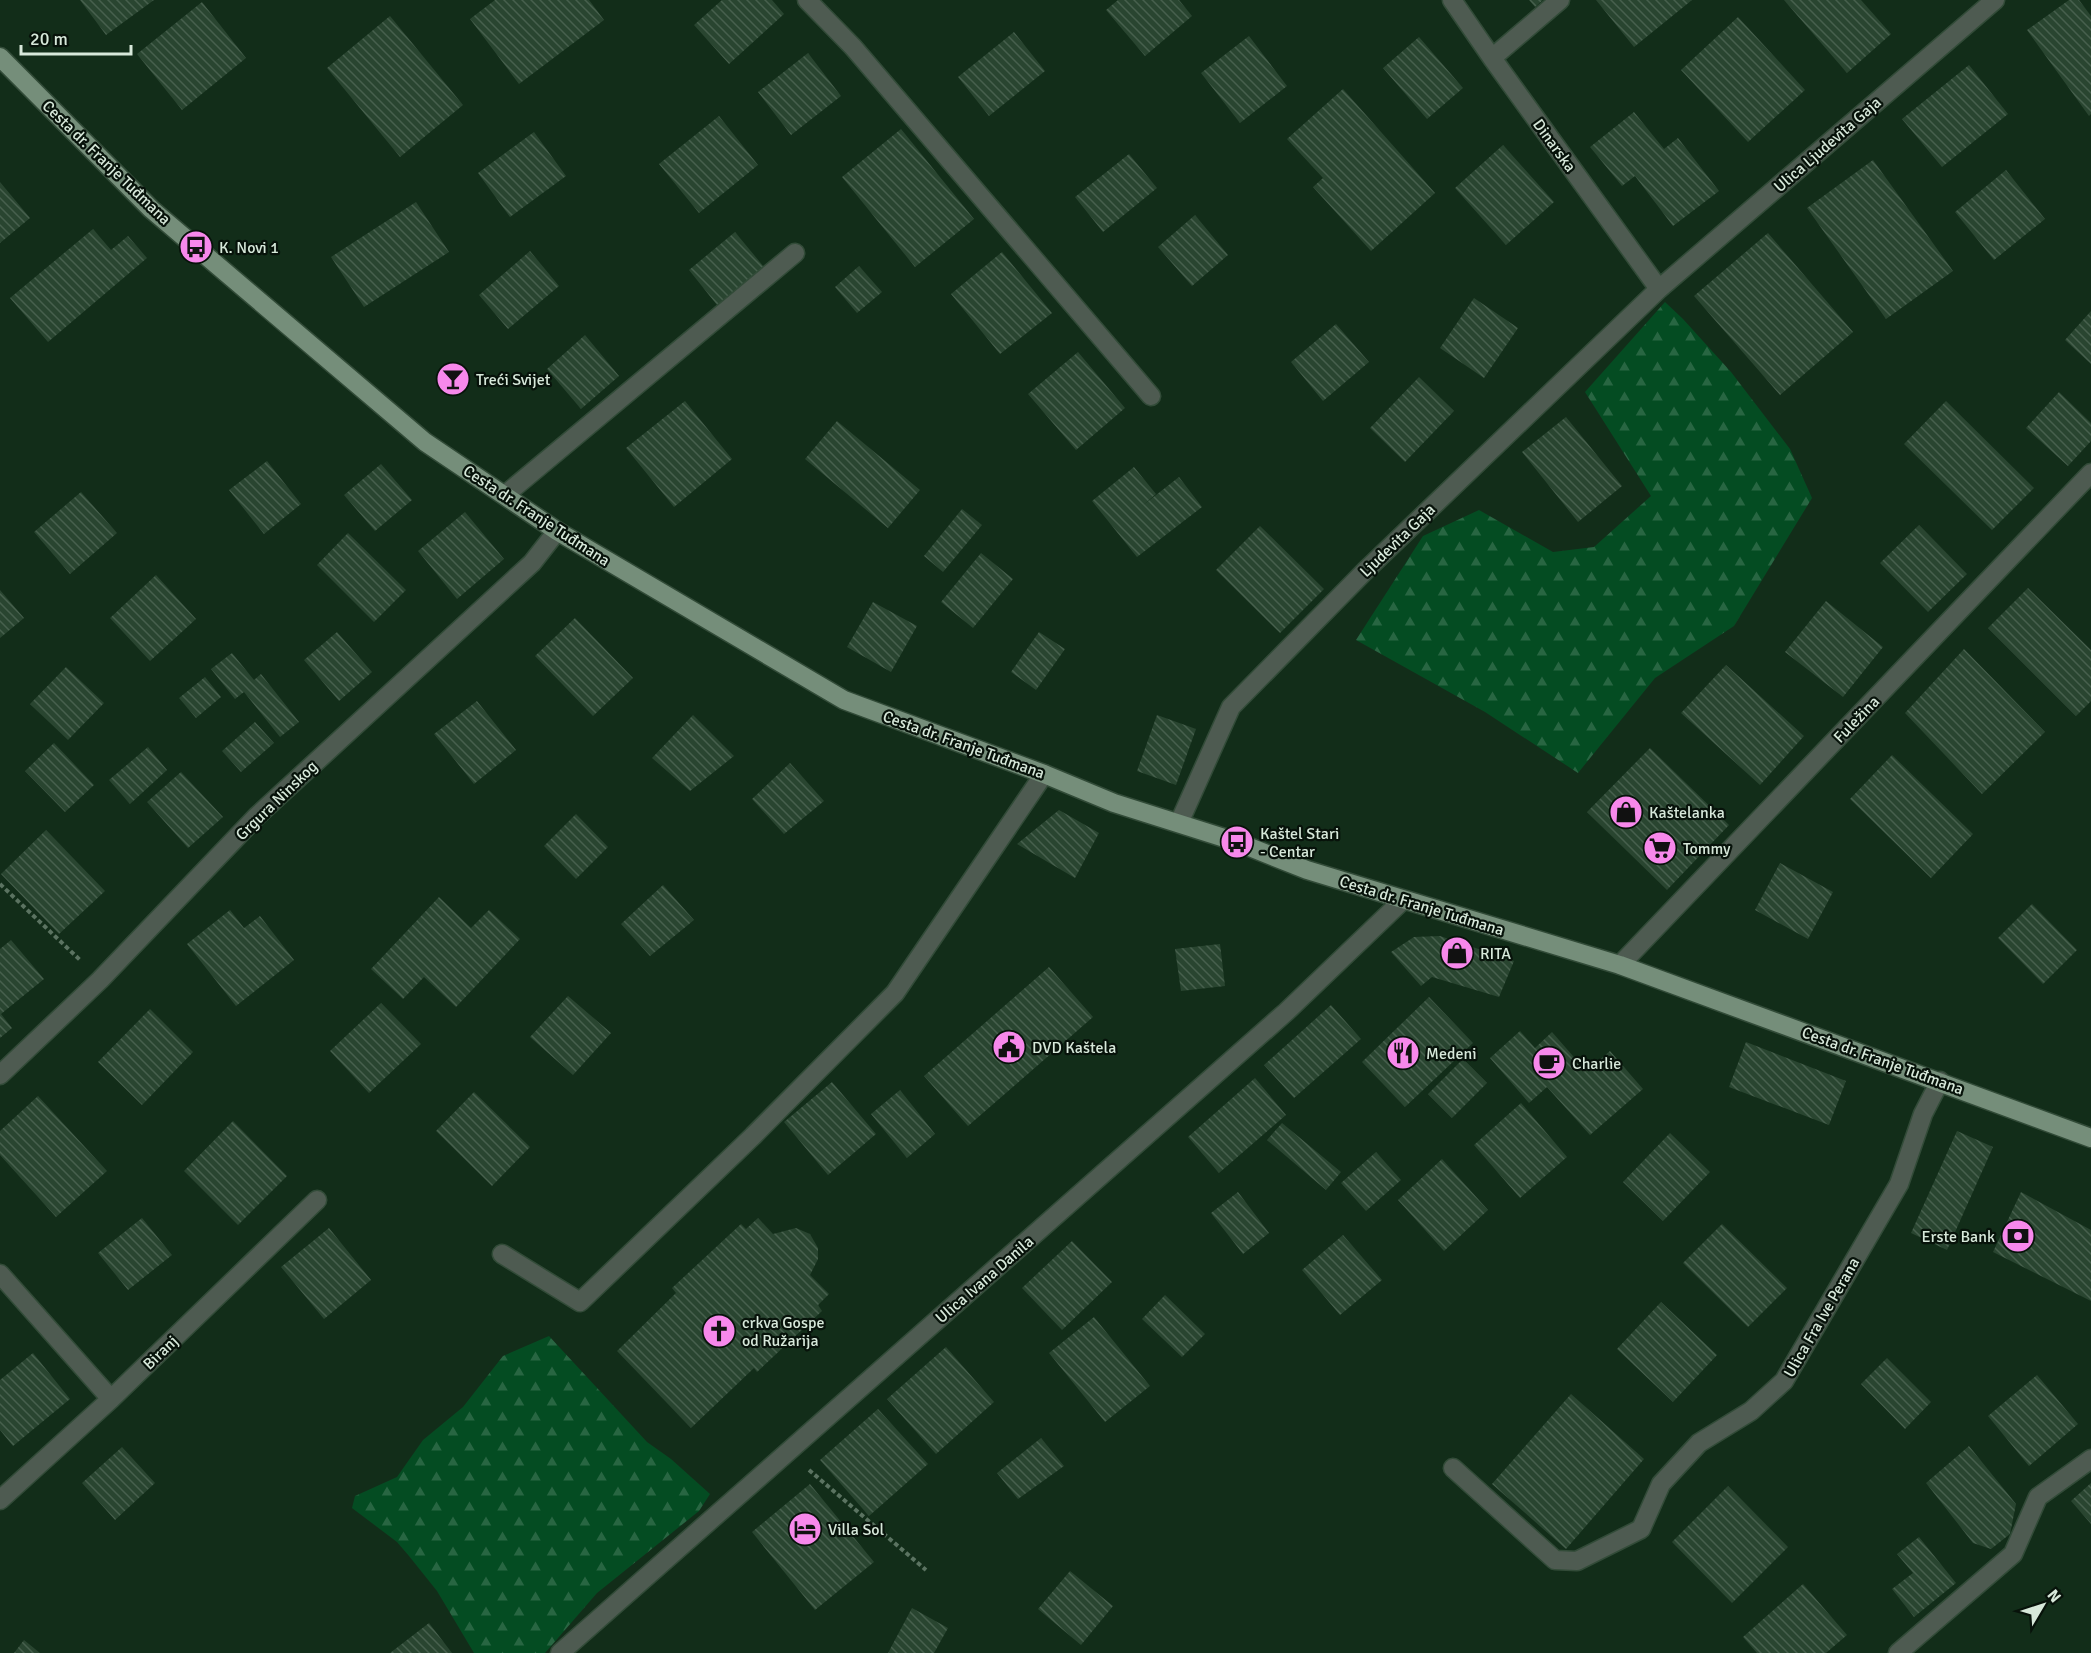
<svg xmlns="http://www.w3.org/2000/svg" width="2091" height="1653" font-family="Signika,sans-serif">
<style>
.forest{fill:url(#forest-firs)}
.building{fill:url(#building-back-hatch)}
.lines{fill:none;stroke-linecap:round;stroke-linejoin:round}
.minor-casing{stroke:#324b38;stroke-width:21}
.major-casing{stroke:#324b38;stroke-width:21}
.path{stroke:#5b7361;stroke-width:4;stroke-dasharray:4.5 3;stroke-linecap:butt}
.minor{stroke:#4e5b51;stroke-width:18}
.major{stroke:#758e7a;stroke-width:18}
.labels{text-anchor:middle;stroke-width:4.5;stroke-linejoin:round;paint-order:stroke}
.street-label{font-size:16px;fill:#d7e8da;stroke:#07120a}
.poi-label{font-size:16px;fill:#d7e8da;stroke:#07120a;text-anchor:start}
</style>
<defs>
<pattern id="forest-firs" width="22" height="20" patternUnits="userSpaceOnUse" patternTransform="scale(1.5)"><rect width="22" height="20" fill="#044c22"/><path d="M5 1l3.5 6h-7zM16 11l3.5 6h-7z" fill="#286642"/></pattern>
<pattern id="building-back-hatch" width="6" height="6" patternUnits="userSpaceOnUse" patternTransform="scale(1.5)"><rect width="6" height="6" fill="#294530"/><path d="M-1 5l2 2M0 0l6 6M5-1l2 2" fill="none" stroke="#47604d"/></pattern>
</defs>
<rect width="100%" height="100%" fill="#122d19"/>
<path class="forest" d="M 1665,302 L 1683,319 L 1731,372 L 1790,449 L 1812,498 L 1734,626 L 1655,678 L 1578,773 L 1485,712 L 1356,640 L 1423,536 L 1479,510 L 1553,552 L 1594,547 L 1651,496 L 1585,392 Z
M 549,1336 L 647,1442 L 671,1459 L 710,1494 L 699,1511 L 597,1593 L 545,1653 L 474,1653 L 437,1591 L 409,1556 L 397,1542 L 352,1508 L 355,1496 L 397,1477 L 423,1440 L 463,1407 L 503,1356 Z"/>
<path class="building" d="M 80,0 L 154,0 L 106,35 Z
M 495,0 L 589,0 L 604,20 L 519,84 L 470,19 Z
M 722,0 L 772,0 L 784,14 L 729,64 L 694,25 Z
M 1118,0 L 1179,0 L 1192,16 L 1145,56 L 1106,10 Z
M 1529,0 L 1543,0 L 1535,7 Z
M 1596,0 L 1692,0 L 1634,47 Z
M 1784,0 L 1861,0 L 1891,34 L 1847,73 Z
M 2069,0 L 2079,0 L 2091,16 L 2091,114 L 2089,116 L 2027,30 Z
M 202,2 L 246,58 L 182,110 L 137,54 Z
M 390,16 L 463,105 L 400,157 L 327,68 Z
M 1738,17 L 1805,90 L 1748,142 L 1681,70 Z
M 1014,32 L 1045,71 L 989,116 L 958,77 Z
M 1249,36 L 1287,86 L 1240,123 L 1201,73 Z
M 1419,37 L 1463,88 L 1427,119 L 1383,68 Z
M 808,53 L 841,96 L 791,135 L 758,92 Z
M 1969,65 L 2008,114 L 1942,167 L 1902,119 Z
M 1343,89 L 1435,193 L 1371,251 L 1313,187 L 1323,178 L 1287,139 Z
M 1634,112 L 1664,149 L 1678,138 L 1719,191 L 1673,226 L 1635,176 L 1622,186 L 1590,147 Z
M 719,116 L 758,165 L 699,213 L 659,164 Z
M 901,129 L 974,219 L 915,267 L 842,177 Z
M 534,132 L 566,176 L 510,217 L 478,173 Z
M 1503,145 L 1554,202 L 1506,245 L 1455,188 Z
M 1129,154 L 1157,188 L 1103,232 L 1075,197 Z
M 1873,160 L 1953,271 L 1886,319 L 1807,208 Z
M 2006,170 L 2045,219 L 1994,260 L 1955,212 Z
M 0,182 L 30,218 L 0,243 Z
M 416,202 L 449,252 L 364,307 L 331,257 Z
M 1195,215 L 1228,255 L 1192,286 L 1158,247 Z
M 93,229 L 111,250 L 128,236 L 147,258 L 48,342 L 10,298 Z
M 735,232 L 764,267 L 717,305 L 689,270 Z
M 1768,233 L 1853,332 L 1780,395 L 1694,296 Z
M 530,251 L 559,286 L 508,329 L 479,295 Z
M 1002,252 L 1052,313 L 1000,354 L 951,294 Z
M 859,266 L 882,292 L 857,313 L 835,287 Z
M 1474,298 L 1518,328 L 1484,378 L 1440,348 Z
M 2091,311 L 2091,364 L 2065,340 Z
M 1336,324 L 1369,362 L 1323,401 L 1291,362 Z
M 585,335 L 619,376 L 581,409 L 547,369 Z
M 1078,352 L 1125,408 L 1076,450 L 1028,394 Z
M 1419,377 L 1454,411 L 1405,462 L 1370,428 Z
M 2059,392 L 2091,423 L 2091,441 L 2068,466 L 2026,428 Z
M 685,401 L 732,459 L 674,507 L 626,448 Z
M 1946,401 L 2034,488 L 1992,530 L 1904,444 Z
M 1566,417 L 1622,486 L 1578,522 L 1522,452 Z
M 837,421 L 920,490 L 888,528 L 805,459 Z
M 267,461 L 301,504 L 264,534 L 229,490 Z
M 381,464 L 412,500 L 375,531 L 344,495 Z
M 1134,467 L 1156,494 L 1142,506 L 1179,477 L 1202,507 L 1137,557 L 1092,501 Z
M 81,492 L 117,533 L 70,574 L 34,532 Z
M 962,509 L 982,525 L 943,572 L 924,556 Z
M 465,512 L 504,559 L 457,599 L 418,551 Z
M 1919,525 L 1967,574 L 1928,612 L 1880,563 Z
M 1260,526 L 1324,589 L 1280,633 L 1216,570 Z
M 348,533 L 406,590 L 374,622 L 317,565 Z
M 981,553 L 1013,579 L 973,628 L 941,602 Z
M 156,575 L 196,619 L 150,661 L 110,618 Z
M 2028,588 L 2091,650 L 2091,701 L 2076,716 L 1988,628 Z
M 0,590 L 24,618 L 0,638 Z
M 1826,601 L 1883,647 L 1843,697 L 1785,652 Z
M 873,602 L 917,626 L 891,672 L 847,647 Z
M 575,618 L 633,678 L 593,716 L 535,656 Z
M 337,632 L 372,672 L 339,701 L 304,660 Z
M 1039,632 L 1065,649 L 1036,690 L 1011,672 Z
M 1964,649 L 2045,732 L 1982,794 L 1905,713 Z
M 232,653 L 254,680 L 261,674 L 299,722 L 280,737 L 244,692 L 235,699 L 211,669 Z
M 1726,665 L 1804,736 L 1760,785 L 1681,713 Z
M 66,667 L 104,703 L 68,740 L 30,704 Z
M 205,677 L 221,697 L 196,718 L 179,698 Z
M 477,701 L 516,750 L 474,784 L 434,734 Z
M 693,715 L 734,756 L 690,791 L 652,758 Z
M 1157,715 L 1196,729 L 1176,785 L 1137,771 Z
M 255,722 L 274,743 L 241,772 L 222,751 Z
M 54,743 L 94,785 L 65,812 L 25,771 Z
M 148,747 L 167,770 L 130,804 L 109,780 Z
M 1650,748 L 1729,825 L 1667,890 L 1587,812 Z
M 1892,755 L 1973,834 L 1931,878 L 1850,799 Z
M 790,763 L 824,801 L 784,834 L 752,799 Z
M 181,772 L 223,817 L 188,848 L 147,802 Z
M 1059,810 L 1099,833 L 1075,878 L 1017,844 Z
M 576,814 L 608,847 L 576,879 L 544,846 Z
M 46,830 L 105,891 L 59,934 L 1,874 Z
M 1780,863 L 1833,892 L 1808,939 L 1755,910 Z
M 663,885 L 694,920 L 650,956 L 621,924 Z
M 439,897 L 471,928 L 489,910 L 520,939 L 456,1007 L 424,977 L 403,999 L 371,969 Z
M 2032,904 L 2077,950 L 2043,984 L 1998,938 Z
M 230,910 L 244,928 L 260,916 L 294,960 L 236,1006 L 187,944 Z
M 1440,936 L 1514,961 L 1499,997 L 1432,977 L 1421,986 L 1391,952 L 1414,937 Z
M 11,940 L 44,979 L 1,1014 L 12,1028 L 0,1038 L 0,949 Z
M 1220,944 L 1225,986 L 1181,991 L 1175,949 Z
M 1049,967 L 1093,1017 L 968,1126 L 924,1076 Z
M 568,996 L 611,1033 L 573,1075 L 530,1037 Z
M 1429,997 L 1473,1043 L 1405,1107 L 1362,1062 Z
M 381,1003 L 421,1044 L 369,1093 L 330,1051 Z
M 1331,1005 L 1361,1039 L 1294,1098 L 1264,1065 Z
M 150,1009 L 193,1052 L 142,1105 L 98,1062 Z
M 1520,1031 L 1535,1048 L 1552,1032 L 1586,1071 L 1610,1051 L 1643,1089 L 1590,1135 L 1547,1087 L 1529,1103 L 1490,1058 Z
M 1746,1042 L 1846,1081 L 1829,1125 L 1729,1087 Z
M 1463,1059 L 1487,1083 L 1452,1118 L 1428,1094 Z
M 1255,1078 L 1286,1115 L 1219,1173 L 1188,1137 Z
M 832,1082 L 876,1134 L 828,1175 L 784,1122 Z
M 900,1090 L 935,1134 L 907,1158 L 871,1114 Z
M 474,1092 L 530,1147 L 492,1186 L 436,1131 Z
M 38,1096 L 107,1171 L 56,1217 L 0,1155 L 0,1131 Z
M 1521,1103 L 1567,1157 L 1520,1198 L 1474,1145 Z
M 233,1121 L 287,1176 L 238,1225 L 184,1171 Z
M 1282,1123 L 1341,1172 L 1326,1190 L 1267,1140 Z
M 1957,1131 L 1993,1147 L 1947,1250 L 1911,1233 Z
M 1670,1133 L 1710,1172 L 1663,1221 L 1623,1182 Z
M 1376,1152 L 1401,1180 L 1366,1211 L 1341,1183 Z
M 1442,1159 L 1488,1210 L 1444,1251 L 1398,1200 Z
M 1238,1192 L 1269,1233 L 1243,1254 L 1211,1213 Z
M 2021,1192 L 2091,1230 L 2091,1301 L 1993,1252 Z
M 142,1218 L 172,1255 L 128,1290 L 98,1253 Z
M 758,1218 L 773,1234 L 796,1228 L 810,1234 L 818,1248 L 818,1259 L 810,1275 L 829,1294 L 818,1305 L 822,1311 L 757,1372 L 754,1368 L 691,1428 L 617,1351 L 676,1293 L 672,1288 L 741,1224 L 746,1229 Z
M 1722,1224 L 1787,1288 L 1748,1327 L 1683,1263 Z
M 329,1228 L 371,1280 L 324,1319 L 281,1267 Z
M 1343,1235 L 1382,1280 L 1340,1315 L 1302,1270 Z
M 1072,1241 L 1112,1282 L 1062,1330 L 1022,1288 Z
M 1165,1295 L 1205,1334 L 1182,1357 L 1142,1319 Z
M 1661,1302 L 1717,1355 L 1673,1402 L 1617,1349 Z
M 1094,1317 L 1150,1386 L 1105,1422 L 1049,1353 Z
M 946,1347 L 994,1402 L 936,1454 L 887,1399 Z
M 33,1353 L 70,1399 L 13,1446 L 0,1430 L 0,1380 Z
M 1887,1358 L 1931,1402 L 1905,1429 L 1861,1384 Z
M 2037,1375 L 2078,1424 L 2029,1466 L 1988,1416 Z
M 1571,1394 L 1644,1459 L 1566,1549 L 1492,1484 Z
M 878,1409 L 928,1464 L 869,1516 L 820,1460 Z
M 1041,1438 L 1064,1466 L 1018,1499 L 997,1473 Z
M 1969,1446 L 2016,1504 L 2010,1534 L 1991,1549 L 1973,1543 L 1926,1483 Z
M 122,1447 L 155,1483 L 115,1520 L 82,1483 Z
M 2091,1483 L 2091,1524 L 2071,1501 Z
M 810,1484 L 874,1562 L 815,1610 L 752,1532 Z
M 1728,1486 L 1788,1547 L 1732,1603 L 1672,1542 Z
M 1919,1537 L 1956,1583 L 1914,1617 L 1892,1589 L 1913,1573 L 1897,1554 Z
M 1070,1571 L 1113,1606 L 1081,1645 L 1038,1609 Z
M 1803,1584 L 1847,1635 L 1826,1653 L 1757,1653 L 1743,1637 Z
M 912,1608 L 948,1628 L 934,1653 L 888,1653 Z
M 429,1623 L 452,1653 L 390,1653 Z
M 24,1640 L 40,1653 L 14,1653 Z"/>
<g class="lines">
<g class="minor-casing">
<path id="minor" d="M 807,0 L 853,47 L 1151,396
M 1452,0 L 1492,58 L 1659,289
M 1492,58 L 1560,0
M 505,495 L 795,253
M 1179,823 L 1231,707 L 1365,571 L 1659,289 L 1995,0
M 1620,965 L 2091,473
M 0,1075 L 100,980 L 257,816 L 532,563 L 557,531
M 502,1254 L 580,1302 L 753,1136 L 895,993 L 1044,774
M 0,1274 L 111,1399
M 1453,1468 L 1555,1560 L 1577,1561 L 1641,1529 L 1661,1484 L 1699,1443 L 1751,1411 L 1784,1381 L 1899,1184 L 1923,1114 L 1940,1081
M 0,1500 L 111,1399 L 317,1200
M 560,1653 L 1286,1012 L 1403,900
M 1898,1653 L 2013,1554 L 2038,1497 L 2091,1459"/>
</g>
<g class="major-casing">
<path id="major" d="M 0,57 L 151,209 L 425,442 L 557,531 L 844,700 L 1044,774 L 1114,803 L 1237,842 L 1307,870 L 1620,965 L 2091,1138"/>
</g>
<path class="path" d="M 0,884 L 80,960
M 809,1470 L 926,1570"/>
<use href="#minor" class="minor"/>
<use href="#major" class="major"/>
</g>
<defs>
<g id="bus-disc" transform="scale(1.725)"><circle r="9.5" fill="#f788eb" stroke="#07120a"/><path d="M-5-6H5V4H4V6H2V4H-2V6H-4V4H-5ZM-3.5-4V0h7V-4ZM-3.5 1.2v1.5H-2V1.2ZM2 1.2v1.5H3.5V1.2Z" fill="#111"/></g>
<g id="bar-disc" transform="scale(1.725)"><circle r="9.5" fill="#f788eb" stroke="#07120a"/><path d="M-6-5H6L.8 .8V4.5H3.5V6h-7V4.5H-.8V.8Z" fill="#111"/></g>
<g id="shop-disc" transform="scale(1.725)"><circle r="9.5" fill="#f788eb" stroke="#07120a"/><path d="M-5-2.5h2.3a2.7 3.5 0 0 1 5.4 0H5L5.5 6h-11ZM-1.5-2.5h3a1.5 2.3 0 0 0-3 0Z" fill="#111"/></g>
<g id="supermarket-disc" transform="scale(1.725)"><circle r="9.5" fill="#f788eb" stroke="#07120a"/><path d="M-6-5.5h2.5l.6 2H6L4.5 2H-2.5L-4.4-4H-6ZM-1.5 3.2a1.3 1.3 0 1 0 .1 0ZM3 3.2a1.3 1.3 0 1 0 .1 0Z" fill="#111"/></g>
<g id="civic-disc" transform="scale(1.725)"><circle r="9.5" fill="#f788eb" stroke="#07120a"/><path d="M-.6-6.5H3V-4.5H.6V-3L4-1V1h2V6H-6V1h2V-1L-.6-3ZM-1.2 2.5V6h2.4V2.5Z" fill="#111"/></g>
<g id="restaurant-disc" transform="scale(1.725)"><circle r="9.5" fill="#f788eb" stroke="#07120a"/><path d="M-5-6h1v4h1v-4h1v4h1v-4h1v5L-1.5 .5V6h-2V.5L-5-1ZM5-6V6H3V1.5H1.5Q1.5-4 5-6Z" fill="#111"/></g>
<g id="cafe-disc" transform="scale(1.725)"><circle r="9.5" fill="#f788eb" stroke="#07120a"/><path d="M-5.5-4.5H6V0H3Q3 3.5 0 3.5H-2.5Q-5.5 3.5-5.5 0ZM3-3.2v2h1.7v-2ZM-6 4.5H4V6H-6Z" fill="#111"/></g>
<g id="bank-disc" transform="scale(1.725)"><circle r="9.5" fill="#f788eb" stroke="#07120a"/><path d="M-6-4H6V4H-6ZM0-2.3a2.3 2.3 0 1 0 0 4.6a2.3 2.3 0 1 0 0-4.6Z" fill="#111"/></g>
<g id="church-disc" transform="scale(1.725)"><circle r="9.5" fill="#f788eb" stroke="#07120a"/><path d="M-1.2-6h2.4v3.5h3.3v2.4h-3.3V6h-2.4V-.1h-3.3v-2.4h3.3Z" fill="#111"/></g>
<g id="hotel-disc" transform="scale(1.725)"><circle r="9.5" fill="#f788eb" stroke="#07120a"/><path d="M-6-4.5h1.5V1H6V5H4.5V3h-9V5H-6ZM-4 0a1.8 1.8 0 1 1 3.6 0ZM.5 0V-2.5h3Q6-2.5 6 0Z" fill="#111"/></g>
</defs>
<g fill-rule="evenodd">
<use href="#bus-disc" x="196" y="247"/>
<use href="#bar-disc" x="453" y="379"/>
<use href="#shop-disc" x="1626" y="812"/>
<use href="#bus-disc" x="1237" y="842"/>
<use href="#supermarket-disc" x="1660" y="848"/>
<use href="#shop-disc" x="1457" y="953"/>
<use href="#civic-disc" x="1009" y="1047"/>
<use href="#restaurant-disc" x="1403" y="1053"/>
<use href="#cafe-disc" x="1549" y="1063"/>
<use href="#bank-disc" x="2018" y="1236"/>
<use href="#church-disc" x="719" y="1331"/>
<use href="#hotel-disc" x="805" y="1529"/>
</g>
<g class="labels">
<g class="street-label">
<text transform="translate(1827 144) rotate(-41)" y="6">Ulica Ljudevita Gaja</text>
<text transform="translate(1555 145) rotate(54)" y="6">Dinarska</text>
<text transform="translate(107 162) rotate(44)" y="6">Cesta dr. Franje Tuđmana</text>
<text transform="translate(537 515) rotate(33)" y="6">Cesta dr. Franje Tuđmana</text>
<text transform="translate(1397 540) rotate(-44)" y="6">Ljudevita Gaja</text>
<text transform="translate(1856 719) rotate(-46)" y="6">Fuležina</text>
<text transform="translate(964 744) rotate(20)" y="6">Cesta dr. Franje Tuđmana</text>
<text transform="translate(276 800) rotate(-44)" y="6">Grgura Ninskog</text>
<text transform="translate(1422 905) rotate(17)" y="6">Cesta dr. Franje Tuđmana</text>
<text transform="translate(1883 1060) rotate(20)" y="6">Cesta dr. Franje Tuđmana</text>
<text transform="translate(984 1279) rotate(-41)" y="6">Ulica Ivana Danila</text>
<text transform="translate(1821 1317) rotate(-60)" y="6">Ulica Fra Ive Perana</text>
<text transform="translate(160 1352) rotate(-44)" y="6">Biranj</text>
</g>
<g class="poi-label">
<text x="219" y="253">K. Novi 1</text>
<text x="476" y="385">Treći Svijet</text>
<text x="1649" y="818">Kaštelanka</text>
<text x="1260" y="839">Kaštel Stari<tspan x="1260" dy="18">- Centar</tspan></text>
<text x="1683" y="854">Tommy</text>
<text x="1480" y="959">RITA</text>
<text x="1032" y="1053">DVD Kaštela</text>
<text x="1426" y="1059">Medeni</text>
<text x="1572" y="1069">Charlie</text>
<text x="1995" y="1242" text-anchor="end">Erste Bank</text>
<text x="742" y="1328">crkva Gospe<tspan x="742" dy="18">od Ružarija</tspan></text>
<text x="828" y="1535">Villa Sol</text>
</g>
</g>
<g transform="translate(2043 1605) rotate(51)" stroke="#07120a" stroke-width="4.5" paint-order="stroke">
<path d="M0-4.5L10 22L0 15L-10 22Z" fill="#d7e8da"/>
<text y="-9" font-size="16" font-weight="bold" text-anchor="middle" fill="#d7e8da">N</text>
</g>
<path d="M21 45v9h110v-9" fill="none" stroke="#d7e8da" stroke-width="3"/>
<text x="30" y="45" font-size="18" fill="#d7e8da" stroke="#07120a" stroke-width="4.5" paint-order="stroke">20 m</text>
</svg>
